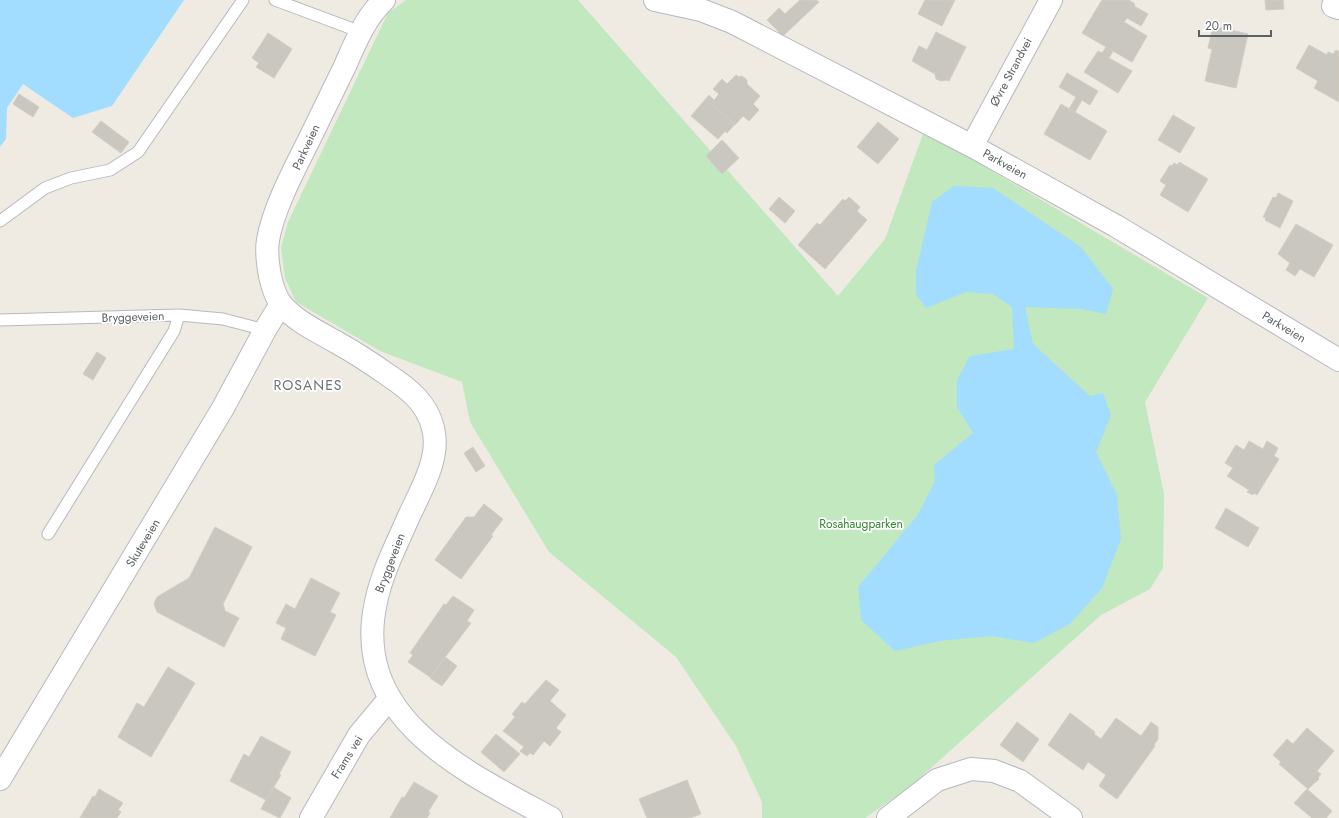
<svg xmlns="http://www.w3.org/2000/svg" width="1339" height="818" font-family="Jost,sans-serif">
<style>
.green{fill:#c1e8be}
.water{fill:#a2ddff}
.building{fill:#cac6c0;stroke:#d4ccc1}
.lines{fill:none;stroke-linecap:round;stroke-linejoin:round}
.lane-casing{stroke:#b6b9be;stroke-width:13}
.street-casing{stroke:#b6b9be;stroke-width:24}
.lane{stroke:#fff;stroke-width:11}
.street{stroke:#fff;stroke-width:22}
.labels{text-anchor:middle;stroke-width:3.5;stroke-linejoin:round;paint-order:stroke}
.street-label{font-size:12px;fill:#5b6064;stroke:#fff}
.park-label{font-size:12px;fill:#328630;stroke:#fff}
.quarter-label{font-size:14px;letter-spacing:1px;fill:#6c7276;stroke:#fff}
</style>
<rect width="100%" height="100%" fill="#efebe3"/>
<path class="green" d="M 406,0 L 578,0 L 838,296 L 885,239 L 924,131 L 1208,298 L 1145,402 L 1164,494 L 1163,568 L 1150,589 L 1101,615 L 910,787 L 865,818 L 762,818 L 762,802 L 736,746 L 676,657 L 549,552 L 470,422 L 462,382 L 380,351 L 296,302 L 285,278 L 281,248 L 288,222 L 388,13 Z"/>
<path class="water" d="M 0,0 L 184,0 L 112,106 L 73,118 L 23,84 L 7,108 L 6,139 L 0,147 Z
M 954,186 L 993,188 L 1081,247 L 1113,289 L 1106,314 L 1081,309 L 1025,307 L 1033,344 L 1090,396 L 1103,393 L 1111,415 L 1096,452 L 1117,495 L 1121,539 L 1102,588 L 1070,624 L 1034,643 L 991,636 L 940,641 L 895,651 L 861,620 L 858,587 L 917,516 L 935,481 L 934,465 L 973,433 L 957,407 L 957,380 L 970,356 L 1014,349 L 1012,307 L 993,294 L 966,292 L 926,308 L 916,295 L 916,271 L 932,202 Z"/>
<path class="building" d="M 800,0 L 816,0 L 819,2 L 783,36 L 767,20 L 779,8 L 785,14 Z
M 925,0 L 955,0 L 942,26 L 918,14 Z
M 1102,0 L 1129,0 L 1135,4 L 1134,6 L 1148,14 L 1141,26 L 1127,18 L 1124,22 L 1147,36 L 1132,62 L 1082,33 Z
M 1265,0 L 1283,0 L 1284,9 L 1266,10 Z
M 1213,26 L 1248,34 L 1236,88 L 1205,81 L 1212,49 L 1208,48 Z
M 936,32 L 966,47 L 949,81 L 946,80 L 941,81 L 936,79 L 935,74 L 912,61 L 919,46 L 927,50 Z
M 268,33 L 292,49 L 274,78 L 256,67 L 259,63 L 252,58 Z
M 1309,45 L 1327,55 L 1328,52 L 1333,54 L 1336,50 L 1339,52 L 1339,102 L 1314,88 L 1318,81 L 1296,68 Z
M 1106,47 L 1113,51 L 1109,58 L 1132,71 L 1118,93 L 1084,72 L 1098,51 L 1102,53 Z
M 1067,73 L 1098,91 L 1090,105 L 1082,100 L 1075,112 L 1069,109 L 1076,97 L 1059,87 Z
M 736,75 L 739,77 L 742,76 L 747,80 L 747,84 L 760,96 L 753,104 L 759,110 L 749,121 L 743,116 L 735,125 L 711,104 L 719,94 L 713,89 L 722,79 L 727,84 Z
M 19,94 L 39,107 L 33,117 L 13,104 Z
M 709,95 L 714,100 L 711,104 L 735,124 L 727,133 L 725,131 L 718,139 L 691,116 Z
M 1061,104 L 1107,131 L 1090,160 L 1044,134 Z
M 1173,115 L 1195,128 L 1180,153 L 1158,140 Z
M 101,121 L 129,142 L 121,153 L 92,132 Z
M 878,122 L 899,139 L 878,164 L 857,147 Z
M 722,140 L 739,158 L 722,174 L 706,156 Z
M 1179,162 L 1208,179 L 1188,212 L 1160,195 L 1166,185 L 1160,181 L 1170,165 L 1172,166 L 1174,163 L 1178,165 Z
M 1278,193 L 1293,201 L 1280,228 L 1265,220 L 1266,218 L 1263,217 L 1273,197 L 1276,198 Z
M 779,197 L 795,211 L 785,223 L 769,209 Z
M 849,197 L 860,207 L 857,211 L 867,220 L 825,269 L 798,245 L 817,223 L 820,225 L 843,199 L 845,201 Z
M 1296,224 L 1333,245 L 1314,277 L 1300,269 L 1295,276 L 1286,270 L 1290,263 L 1278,254 Z
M 97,352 L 106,358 L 93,380 L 83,374 Z
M 1249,441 L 1263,449 L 1267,441 L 1278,448 L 1274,456 L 1279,459 L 1257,495 L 1254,493 L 1253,495 L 1247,492 L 1249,490 L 1227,476 L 1233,468 L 1225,463 L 1236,445 L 1244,450 Z
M 473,447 L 485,466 L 476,472 L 464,453 Z
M 484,504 L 503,519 L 491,535 L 493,536 L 461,579 L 435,560 L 466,517 L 474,517 Z
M 1226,508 L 1259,528 L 1248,547 L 1215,528 Z
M 215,527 L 252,547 L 223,604 L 225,611 L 239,618 L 224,647 L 157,612 L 154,604 L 157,597 L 189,578 Z
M 311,578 L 340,593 L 330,612 L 336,615 L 315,656 L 281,639 L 286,628 L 276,623 L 286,604 L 295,609 Z
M 453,596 L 474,610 L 467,621 L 471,623 L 430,677 L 408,662 L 413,655 L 410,653 L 444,604 L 446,605 Z
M 445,657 L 457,666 L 442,686 L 430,678 Z
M 168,667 L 195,683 L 151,757 L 118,737 L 137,703 L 144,707 Z
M 546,680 L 559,690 L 550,701 L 566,715 L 556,728 L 561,732 L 550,746 L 544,741 L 533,755 L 530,753 L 527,756 L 520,751 L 524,747 L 503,731 L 515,717 L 512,714 L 522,702 L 525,704 Z
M 1070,713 L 1095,732 L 1094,734 L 1101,739 L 1116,718 L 1141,736 L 1151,722 L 1158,727 L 1158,739 L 1154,745 L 1155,746 L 1117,799 L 1099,786 L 1106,775 L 1088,762 L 1083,770 L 1048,745 Z
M 1017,722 L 1039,739 L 1023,762 L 1000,745 Z
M 1307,728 L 1334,751 L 1317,771 L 1321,774 L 1318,778 L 1319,779 L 1308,789 L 1279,764 L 1281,762 L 1273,755 L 1287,739 L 1293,744 Z
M 496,734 L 520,754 L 504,772 L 481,752 Z
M 261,736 L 291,752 L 279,774 L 281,775 L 266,800 L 230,781 L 244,754 L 249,757 Z
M 687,780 L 701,814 L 690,818 L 647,818 L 639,799 Z
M 414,782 L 438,796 L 428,812 L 430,813 L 427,818 L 390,818 L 402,797 L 404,798 Z
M 273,787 L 291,798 L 280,818 L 261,809 Z
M 99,789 L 123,803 L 118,810 L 121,812 L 117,818 L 80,818 L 93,796 L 95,797 Z
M 1307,789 L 1332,811 L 1326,818 L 1312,818 L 1294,803 Z"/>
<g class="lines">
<g class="lane-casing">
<path id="lane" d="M 275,0 L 361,32
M 0,221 L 45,188 L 71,178 L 110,170 L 138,152 L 243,0
M 0,320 L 179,315 L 223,319 L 265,330
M 48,534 L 174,331 L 179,315"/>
</g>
<g class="street-casing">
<path id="street" d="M 384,0 C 365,18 355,43 345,66 C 333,91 321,115 309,140 C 295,168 273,209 268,240 C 266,251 268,265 270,276 C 272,285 275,296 281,304 C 295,321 317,331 336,342 C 354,352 371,363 388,375 C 409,389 427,403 433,428 C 441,457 421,490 409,516 C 397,544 382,572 376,602 C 350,719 466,772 551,818
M 655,0 L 701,10 L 732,22 L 972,146 L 1116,226 L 1339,360
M 1333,6 L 1339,8
M 972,146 L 1051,0
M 0,779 L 223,408 L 265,330 L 281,304
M 311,818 L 359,735 L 389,699
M 888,818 L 937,780 L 971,769 L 994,771 L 1020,781 L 1071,818"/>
</g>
<use href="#lane" class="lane"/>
<use href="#street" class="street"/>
</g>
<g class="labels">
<g class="street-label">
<text transform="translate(1011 72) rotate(-62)" y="4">Øvre Strandvei</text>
<text transform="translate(306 147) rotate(-65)" y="4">Parkveien</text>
<text transform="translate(1005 164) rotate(29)" y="4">Parkveien</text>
<text transform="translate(133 317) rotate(-2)" y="4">Bryggeveien</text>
<text transform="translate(1284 327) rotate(31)" y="4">Parkveien</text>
<text transform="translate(143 543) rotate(-59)" y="4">Skuteveien</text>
<text transform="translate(390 563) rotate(-69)" y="4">Bryggeveien</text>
<text transform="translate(347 757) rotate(-58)" y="4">Frams vei</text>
</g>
<g class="park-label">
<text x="861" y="528">Rosahaugparken</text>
</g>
<g class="quarter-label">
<text x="308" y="390">ROSANES</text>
</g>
</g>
<path d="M1199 30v6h72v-6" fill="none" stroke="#5b6064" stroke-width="2"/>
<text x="1205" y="30" font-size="12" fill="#5b6064" stroke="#ffffff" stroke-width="3" paint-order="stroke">20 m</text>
</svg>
